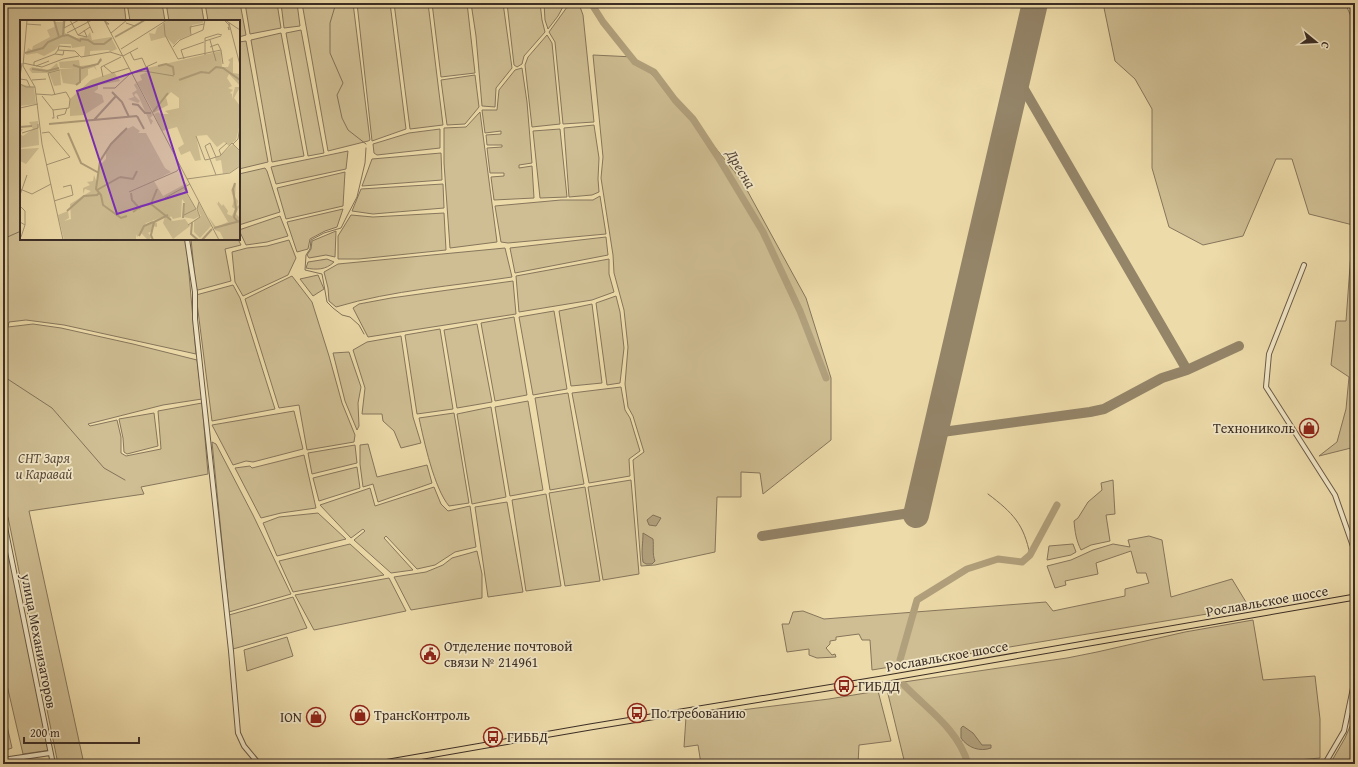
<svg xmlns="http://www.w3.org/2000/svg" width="1358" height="767" font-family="'Gentium Book Plus',serif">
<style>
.green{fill:#cfbe93;stroke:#86765c}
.water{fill:#b1a07c;stroke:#82725a}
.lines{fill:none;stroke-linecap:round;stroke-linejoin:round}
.stream{stroke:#82725a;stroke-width:1}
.river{stroke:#b1a07c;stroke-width:7}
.taxiway{stroke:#948468;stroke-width:10}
.runway{stroke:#948468;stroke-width:26}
.minor-casing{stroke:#685947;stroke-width:6}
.major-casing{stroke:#3c2e26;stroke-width:7}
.minor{stroke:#f3e8c7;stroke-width:4}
.major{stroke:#eddba9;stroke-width:5}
.labels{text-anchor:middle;stroke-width:3.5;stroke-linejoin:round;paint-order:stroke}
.poi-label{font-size:14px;fill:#3c2e26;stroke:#f3e8c7;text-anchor:start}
.park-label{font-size:14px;font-style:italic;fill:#594b3c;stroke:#f3e8c7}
.street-label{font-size:14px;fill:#3c2e26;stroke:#f3e8c7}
.water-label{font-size:15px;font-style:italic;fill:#594a3c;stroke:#f3e8c7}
.inset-river{fill:none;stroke:#b1a07c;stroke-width:2}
.inset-road{fill:none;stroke:#a69675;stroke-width:1}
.view{fill:#7b2cbf;fill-opacity:0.15;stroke:#7b2cbf;stroke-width:2}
.inset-edge{fill:none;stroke:#3c2e26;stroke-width:2}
</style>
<rect width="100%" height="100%" fill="#eddba9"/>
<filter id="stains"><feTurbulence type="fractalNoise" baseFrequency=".005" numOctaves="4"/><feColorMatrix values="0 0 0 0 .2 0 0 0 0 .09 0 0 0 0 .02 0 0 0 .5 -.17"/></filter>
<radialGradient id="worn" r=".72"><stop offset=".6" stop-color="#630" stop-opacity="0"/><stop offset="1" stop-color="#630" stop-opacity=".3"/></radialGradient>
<path class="green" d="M 3,3 L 124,3 L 126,21 L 21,21 L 21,239 L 186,239 L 196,354 L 64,325 L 26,320 L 9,322 L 8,327 L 33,324 L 61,328 L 133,344 L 197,360 L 202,399 L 163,405 L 88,424 L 90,426 L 117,420 L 121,437 L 121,453 L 126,456 L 161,449 L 158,411 L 202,403 L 208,474 L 141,487 L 144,494 L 29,511 L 84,764 L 58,764 L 8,517 L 3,519 L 51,750 L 23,754 L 3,668 Z
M 127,3 L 162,3 L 165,21 L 130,21 Z
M 166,3 L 201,3 L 204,21 L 169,21 Z
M 205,3 L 240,3 L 246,35 L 239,37 L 239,21 L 208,21 Z
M 245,3 L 277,3 L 281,28 L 250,34 Z
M 281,3 L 297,3 L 300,26 L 284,28 Z
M 302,3 L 353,3 L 370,140 L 368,141 L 328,151 Z
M 357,3 L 390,3 L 406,129 L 372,141 Z
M 394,3 L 428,3 L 443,125 L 410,129 Z
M 432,3 L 467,3 L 475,73 L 441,77 Z
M 471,3 L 503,3 L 512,68 L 496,88 L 495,107 L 482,106 L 476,36 Z
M 507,3 L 540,3 L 542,20 L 545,32 L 524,56 L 522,64 L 517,67 L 514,65 Z
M 544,3 L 565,3 L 558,16 L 548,29 L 545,20 Z
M 570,3 L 579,4 L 583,15 L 594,122 L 563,124 L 555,42 L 549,32 Z
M 1103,3 L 1345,3 L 1355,25 L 1355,447 L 1319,456 L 1337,442 L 1346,409 L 1349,377 L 1331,365 L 1336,321 L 1346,321 L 1353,225 L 1309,214 L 1292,159 L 1276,159 L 1243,236 L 1203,245 L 1169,227 L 1152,168 L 1152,109 L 1135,79 L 1115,61 Z
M 301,30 L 324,153 L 308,156 L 286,33 Z
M 281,33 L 304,156 L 272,162 L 251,40 Z
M 547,35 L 552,43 L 560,124 L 532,127 L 525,65 L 528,57 Z
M 246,41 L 268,162 L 239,169 L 239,42 Z
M 593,55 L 634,57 L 673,95 L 742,181 L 806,298 L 831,378 L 831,440 L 763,494 L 760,473 L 741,472 L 741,497 L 717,497 L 715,552 L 655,565 L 641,566 L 633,460 L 644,452 L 633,416 L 628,407 L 625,384 L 628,347 L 624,310 L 614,273 L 613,255 L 601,178 L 603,157 Z
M 522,68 L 527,102 L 532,163 L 519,165 L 519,168 L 532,166 L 534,198 L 494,200 L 491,177 L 504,176 L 504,173 L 490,173 L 487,148 L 502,147 L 502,145 L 487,145 L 486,135 L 501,134 L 501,131 L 485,133 L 482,110 L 497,110 L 499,90 L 515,70 Z
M 475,75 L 479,107 L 465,124 L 447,125 L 441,80 Z
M 480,112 L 497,242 L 450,248 L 444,163 L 444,128 L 466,127 Z
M 594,125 L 599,158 L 598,179 L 599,192 L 592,195 L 569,197 L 564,128 Z
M 440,129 L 440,148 L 377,155 L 374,153 L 373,144 L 409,133 Z
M 560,129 L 567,197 L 540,198 L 533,131 Z
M 348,151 L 346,169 L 276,184 L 271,167 Z
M 441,153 L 442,180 L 362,186 L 372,159 Z
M 265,168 L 267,171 L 280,212 L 239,225 L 239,174 Z
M 345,172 L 343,206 L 286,219 L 277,188 Z
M 443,184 L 444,208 L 373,214 L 352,211 L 361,189 Z
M 600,196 L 606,234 L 508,243 L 501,242 L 495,206 L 561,200 L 593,200 Z
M 343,209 L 337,227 L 325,231 L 310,239 L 308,249 L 297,252 L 287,222 Z
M 444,213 L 446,250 L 359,259 L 338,259 L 338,236 L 351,215 L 373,217 Z
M 280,216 L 288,236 L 267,242 L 246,245 L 239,230 Z
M 336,231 L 335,257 L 326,255 L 309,258 L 307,255 L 311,249 L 312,241 Z
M 606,237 L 608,255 L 515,273 L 510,248 Z
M 191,239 L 238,239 L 241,245 L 225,249 L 231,281 L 198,290 L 196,289 Z
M 289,240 L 296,258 L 288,275 L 243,296 L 235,282 L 232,252 L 247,248 L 267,246 Z
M 505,248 L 512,277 C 454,286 393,290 336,307 L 329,301 L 328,288 L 324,272 L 338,264 Z
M 327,259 L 334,262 C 326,270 316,270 306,268 L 308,262 Z
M 609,259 L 609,274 L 614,292 L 592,300 L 519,312 L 516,276 Z
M 318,275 L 324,289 L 313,296 L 300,279 Z
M 292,276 L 312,302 L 329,356 L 342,403 L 355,435 L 354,442 L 307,450 L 299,405 L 279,408 L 245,299 Z
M 513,281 L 516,314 L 368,337 L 353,308 L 359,304 L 391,298 Z
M 233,285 L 240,298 L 275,409 L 212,421 L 196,295 Z
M 616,296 L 620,312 L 624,348 L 620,383 L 607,385 L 596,303 Z
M 592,304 L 602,383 L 571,386 L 559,311 Z
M 554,311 L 567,389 L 533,395 L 519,317 Z
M 514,317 L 527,395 L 495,401 L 481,323 Z
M 477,324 L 492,402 L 457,408 L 444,330 Z
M 440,329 L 453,409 L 417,414 L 405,335 Z
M 401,336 L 413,417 L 421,443 L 401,448 L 394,431 L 383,421 L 382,414 L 362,414 L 365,388 L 353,350 L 367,342 Z
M 349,352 L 361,387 L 358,403 L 359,426 L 357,430 L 345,401 L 333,353 Z
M 621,387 L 625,410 L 630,418 L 640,451 L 629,459 L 630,476 L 589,483 L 572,393 Z
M 568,393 L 584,484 L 550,490 L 535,398 Z
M 528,401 L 543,490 L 510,496 L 495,407 Z
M 491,407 L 506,497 L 472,504 L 457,414 Z
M 294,411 L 303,449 L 253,462 L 246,461 L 233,465 L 212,425 Z
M 154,413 L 158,446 L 127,454 L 124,452 L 123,438 L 119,419 Z
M 454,413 L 469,503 L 449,506 C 434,488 424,441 419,418 Z
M 212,442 L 216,444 L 253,515 L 291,594 L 229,612 Z
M 368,444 L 377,477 L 427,465 L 432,483 L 378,502 L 373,484 L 363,487 L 360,464 L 360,445 Z
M 355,445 L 357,463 L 312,474 L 308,453 Z
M 304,455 L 316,508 L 281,513 L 261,518 L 235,468 L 250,466 L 252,468 Z
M 357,467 L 360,488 L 319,501 L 313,478 Z
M 631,480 L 639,574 L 603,580 L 588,487 Z
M 1113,480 L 1115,514 L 1106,515 L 1110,541 L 1091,545 L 1081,550 C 1076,540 1075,532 1074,521 L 1078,518 L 1088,502 L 1102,490 L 1101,483 Z
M 434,487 L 441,504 L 448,511 L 470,506 L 476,547 L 455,552 L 435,565 L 417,569 L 386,536 L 384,538 L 413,570 L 391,573 L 354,540 L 365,531 L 363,529 L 351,538 L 320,505 L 370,488 L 375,506 Z
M 585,487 L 600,581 L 565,586 L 549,493 Z
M 546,494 L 561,586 L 526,591 L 512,500 Z
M 507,502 L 523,592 L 488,597 L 475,507 Z
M 318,513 L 346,539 L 277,556 L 263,523 L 279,517 Z
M 1149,536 L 1162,540 L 1171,597 L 1232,579 L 1249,607 L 872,670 L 870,640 L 862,640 L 859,634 L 836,637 L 836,640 L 830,641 L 830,644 L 826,648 L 832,655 L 835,654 L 836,657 L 817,658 L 809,655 L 809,649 L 787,652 L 782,624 L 789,624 L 793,612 L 803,611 L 824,619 L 1046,602 L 1053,611 L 1125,596 L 1125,589 L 1149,583 L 1146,573 L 1137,573 L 1131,551 L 1096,563 L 1098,574 L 1065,581 L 1066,585 L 1055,588 L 1047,566 L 1071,560 L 1093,550 L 1113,544 L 1130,547 L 1128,540 Z
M 350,544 L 384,575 L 293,592 L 279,561 Z
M 1073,544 L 1076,552 L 1071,555 L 1047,560 L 1049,546 Z
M 477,551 L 482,574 L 482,598 L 411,610 L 394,577 L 426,572 L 443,565 L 452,558 Z
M 389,578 L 406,611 L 314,630 L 295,595 Z
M 293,597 L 307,628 L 233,649 L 229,615 Z
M 1253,620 L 1263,680 L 1315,676 L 1320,719 L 1320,758 L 1257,764 L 905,764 L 888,694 L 890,684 L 1067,658 L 1097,652 L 1185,632 Z
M 287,637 L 293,656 L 247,671 L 244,650 Z
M 878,691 L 891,741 L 859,745 L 858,764 L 701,764 L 698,745 L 684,747 L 686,717 L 829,699 Z
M 3,708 L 12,748 L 3,751 Z
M 1355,715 L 1355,764 L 1330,764 L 1345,738 Z"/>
<path class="water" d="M 653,515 L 661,518 L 656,526 L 649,525 L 647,520 Z
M 643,533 L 653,539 C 654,546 652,554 655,561 L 652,564 L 646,564 L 643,562 C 641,550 643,544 643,533 Z
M 963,726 L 973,733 L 982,745 L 991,745 L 991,748 C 980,752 968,748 961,738 L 961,728 Z"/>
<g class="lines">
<path class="stream" d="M 336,3 L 330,23 L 330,53 L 343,83 L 337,95 L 342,118 L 348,130 L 366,144
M 3,239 L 21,231
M 364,334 L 359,325 L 350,317 L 342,315 L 333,308 L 327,302 L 322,274 L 305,270 L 306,255 L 310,249 L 311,240 L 324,233 L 341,228 L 347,216 L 357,197 L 365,163 L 366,148
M 3,376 L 52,408 L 104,468 L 125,480
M 988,494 C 1013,513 1024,524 1030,555
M 959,743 L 962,741"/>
<path class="river" d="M 591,3 L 603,22 L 635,62 L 654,72 L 675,100 L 693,119 L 718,157 L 763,232 L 800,311 L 826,378
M 3,264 L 5,266 L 3,319
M 900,660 L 917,600 L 967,569 L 998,559 L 1022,562 L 1030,555 L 1057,505
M 904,685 C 928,710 958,729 968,764"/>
<path class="taxiway" d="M 1017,77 L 1187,370
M 935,433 L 1090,412 L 1104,409 L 1162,378 L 1187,370 L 1239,346
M 762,536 L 916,512"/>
<path class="runway" d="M 916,515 L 1035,3"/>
<g class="minor-casing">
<path id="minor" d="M 187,239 L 195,292 L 195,319 L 231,651 L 238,733 L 244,746 L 259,764
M 1304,265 L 1269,354 L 1266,387 L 1335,495 L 1355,552
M 4,522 L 53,764
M 3,760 L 50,753
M 1327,760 L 1344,731 L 1353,688 L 1355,669"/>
</g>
<g class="major-casing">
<path id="major" d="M 378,764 L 590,727 L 882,679 L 1355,597"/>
</g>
<use href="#minor" class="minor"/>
<use href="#major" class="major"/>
</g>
<defs>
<g id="shop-ring" transform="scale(1)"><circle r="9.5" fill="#f3e8c7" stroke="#8f2418" stroke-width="1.5"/><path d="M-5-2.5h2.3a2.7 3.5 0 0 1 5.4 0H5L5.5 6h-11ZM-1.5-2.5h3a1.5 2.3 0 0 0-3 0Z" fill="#8f2418"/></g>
<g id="civic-ring" transform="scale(1)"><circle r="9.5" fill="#f3e8c7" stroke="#8f2418" stroke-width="1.5"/><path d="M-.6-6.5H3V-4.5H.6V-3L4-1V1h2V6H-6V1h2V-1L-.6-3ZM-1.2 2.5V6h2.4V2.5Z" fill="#8f2418"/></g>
<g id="bus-ring" transform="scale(1)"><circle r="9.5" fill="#f3e8c7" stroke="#8f2418" stroke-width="1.5"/><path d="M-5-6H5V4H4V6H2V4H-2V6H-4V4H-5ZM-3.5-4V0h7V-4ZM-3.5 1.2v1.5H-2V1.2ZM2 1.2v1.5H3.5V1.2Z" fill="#8f2418"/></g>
</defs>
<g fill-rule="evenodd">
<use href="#shop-ring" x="1309" y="428"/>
<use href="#civic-ring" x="430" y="654"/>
<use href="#bus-ring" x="844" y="686"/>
<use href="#bus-ring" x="637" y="713"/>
<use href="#shop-ring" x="360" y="715"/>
<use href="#shop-ring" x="316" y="717"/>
<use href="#bus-ring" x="493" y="737"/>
</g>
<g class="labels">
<g class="poi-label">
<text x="1295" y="433" text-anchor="end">Технониколь</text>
<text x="444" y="651">Отделение почтовой<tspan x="444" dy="16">связи № 214961</tspan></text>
<text x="858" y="691">ГИБДД</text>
<text x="651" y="718">По требованию</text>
<text x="374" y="720">ТрансКонтроль</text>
<text x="302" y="722" text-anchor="end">ION</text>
<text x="507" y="742">ГИББД</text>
</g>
<g class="park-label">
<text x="44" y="463">СНТ Заря<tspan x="44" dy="16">и Каравай</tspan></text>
</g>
<g class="street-label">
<text transform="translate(1267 601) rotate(-10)" y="5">Рославльское шоссе</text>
<text transform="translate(39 641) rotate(79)" y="5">улица Механизаторов</text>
<text transform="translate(947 656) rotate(-10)" y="5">Рославльское шоссе</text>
</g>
<g class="water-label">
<text transform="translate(741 169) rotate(59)" y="5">Дресна</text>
</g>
</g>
<g transform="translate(20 20)">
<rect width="220" height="220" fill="#eddba9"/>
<path d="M 148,0 L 184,0 L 183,3 L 172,5 L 170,15 L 158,20 L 154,25 L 146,17 L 131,21 L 129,13 L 135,14 L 137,8 ZM 36,2 L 44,2 L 45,13 L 57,18 L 67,17 L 70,12 L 72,20 L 91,17 L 97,29 L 90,32 L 89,30 L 70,31 L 70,35 L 64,36 L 65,26 L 52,28 L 51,24 L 40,24 L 35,30 L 24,36 L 17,33 L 6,35 L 8,28 L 12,30 L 13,26 L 30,17 L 27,10 L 34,7 ZM 201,31 L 202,47 L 208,47 L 210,42 L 208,40 L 213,37 L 213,53 L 220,54 L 220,66 L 209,54 L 207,58 L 212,66 L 208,68 L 213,70 L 210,73 L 212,74 L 212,79 L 215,67 L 220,67 L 214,78 L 220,86 L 220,104 L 216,120 L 209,126 L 204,122 L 197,127 L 187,115 L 176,116 L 181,140 L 175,141 L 170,131 L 161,135 L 158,128 L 164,124 L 157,107 L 142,111 L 134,94 L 138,92 L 140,94 L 149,94 L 145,91 L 159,88 L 159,78 L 151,72 L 146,77 L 148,85 L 134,93 L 117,62 L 122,60 L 120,55 L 128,52 L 123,49 ZM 81,37 L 82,41 L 75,46 L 77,51 L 74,47 L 68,49 L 68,55 L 57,65 L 43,63 L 40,49 L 55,48 L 40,48 L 39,42 L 59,40 L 60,46 L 77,44 ZM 37,43 L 39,50 L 27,53 L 12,53 L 9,49 L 12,47 L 29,50 ZM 40,51 L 41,65 L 34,66 L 29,53 ZM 94,52 L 100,61 L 78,65 L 78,69 L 74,72 L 82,75 L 84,82 L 64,95 L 50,96 L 50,79 L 71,60 ZM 116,63 L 133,95 L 130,98 L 133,101 L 131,105 L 118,75 L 116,73 L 114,75 L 120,81 L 118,83 L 108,79 L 114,77 L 112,73 L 117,70 L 114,65 ZM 0,64 L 14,67 L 16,84 L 0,86 ZM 18,101 L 19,125 L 0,128 L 0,109 L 3,109 L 0,114 L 3,116 L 13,109 L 9,102 ZM 113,106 L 120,111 L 118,113 L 126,113 L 145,148 L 151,152 L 130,163 L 134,161 L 143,176 L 167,163 L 165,170 L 155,176 L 165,171 L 180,196 L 174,199 L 163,197 L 165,183 L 162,179 L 161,197 L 153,199 L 151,196 L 149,199 L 153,201 L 165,199 L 170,206 L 153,219 L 143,203 L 145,196 L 126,203 L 119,215 L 117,217 L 116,214 L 116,220 L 44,220 L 38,195 L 48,191 L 49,198 L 44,201 L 51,199 L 50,184 L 71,171 L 65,169 L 63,174 L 63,168 L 70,165 L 67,162 L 73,161 L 74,155 L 77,163 L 80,145 L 86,139 L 86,130 L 101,112 ZM 213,124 L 220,132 L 220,145 L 211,152 L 203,154 L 201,140 L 196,141 L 195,137 L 199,137 ZM 19,128 L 6,144 L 0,141 L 1,129 ZM 216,163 L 215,177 L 218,181 L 217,186 L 220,185 L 216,194 L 220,198 L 220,220 L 204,220 L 200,212 L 195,210 L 188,196 L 196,207 L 208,202 L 196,182 L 198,184 L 198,181 L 202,186 L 203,184 L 208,191 L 207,194 L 212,196 L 215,189 L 212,187 L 214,180 L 211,170 ZM 179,183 L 191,206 L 180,218 L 174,212 L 174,201 L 181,196 L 177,188 ZM 133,202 L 137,203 L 137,207 L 132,206 L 132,211 L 128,213 L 132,217 L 128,220 L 121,213 L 124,207 Z" fill="#cfbe93"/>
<path class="inset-river" d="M 34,0 L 39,17M 43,16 L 44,0M 95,17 L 125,0M 5,33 L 23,28 L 28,22 L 42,16 L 48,15 L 60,21 L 61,19 L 68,20 L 74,24 L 84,24 L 92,18M 53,45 L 62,48 L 78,44 L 81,39M 138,46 L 146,44 L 153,47 L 154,55M 12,49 L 27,51 L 39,48M 159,60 L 181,52 L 189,53 L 196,47 L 203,48 L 220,60M 56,65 L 60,62 L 60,48M 92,72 L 102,82 L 109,97M 112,84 L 118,85 L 125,93 L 131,93M 133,92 L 148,73M 117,96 L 124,109M 74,100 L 96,76M 29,104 L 117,96M 0,107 L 12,106M 48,113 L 61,143 L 79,153M 100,157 L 113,159 L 117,151M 215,163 L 213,169 L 216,189 L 214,197 L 217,201M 77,170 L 100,157M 111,173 L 112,180 L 120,189M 131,184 L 137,169M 47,191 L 64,176 L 77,175 L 79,173M 113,192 L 121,186 L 131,184 L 151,200M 107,196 L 101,198 L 83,185 L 81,175 L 76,169 L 80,141 L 91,124 L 107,108M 163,198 L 164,183M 172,202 L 171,214 L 178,220M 194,208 L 220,201M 119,216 L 124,206 L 133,202M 133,220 L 131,215 L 134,202 L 148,195M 182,220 L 192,209"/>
<path class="inset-road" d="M 7,0 L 3,46 L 15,67 L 22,124 L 43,220M 45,0 L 44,8 L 59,0M 50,0 L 58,15M 67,0 L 73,13M 84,0 L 199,220M 84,0 L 85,1 L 87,4 L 89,4 L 84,0M 204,0 L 209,5 L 209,10 L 208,7M 205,0 L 220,10M 106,3 L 115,6 L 125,0M 144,3 L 145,15 L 158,39 L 201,30 L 203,44M 209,3 L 220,45M 6,4 L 21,5M 47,13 L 72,0M 91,13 L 107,0M 58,15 L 67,17 L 64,10M 58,15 L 70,7M 171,15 L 170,7 L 184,4M 190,20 L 196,41M 185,21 L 201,16M 153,27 L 160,20 L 183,10 L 185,0M 190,27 L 198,24 L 201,30M 101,29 L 147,0M 38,30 L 39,26 L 51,27M 110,32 L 114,40 L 122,38 L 126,47 L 137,42M 35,34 L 43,35 L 44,30M 185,35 L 185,18 L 198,14 L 202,15M 103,36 L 118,28M 164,39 L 161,30 L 184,22M 3,43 L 22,47 L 43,39 L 59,36M 14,46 L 14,42 L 35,34 L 38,30 L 55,31 L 61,37 L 90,32 L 103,36M 16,46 L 29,41M 84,46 L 92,53 L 109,48M 112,53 L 124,51 L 154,56M 0,57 L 2,43M 83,57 L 81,47 L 101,37M 0,59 L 7,60 L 10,67M 12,60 L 26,59M 0,64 L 6,67 L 15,67M 83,68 L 95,68 L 111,53M 16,74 L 32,75 L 46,72 L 50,79 L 49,88 L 33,90M 35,75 L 28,53 L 40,50M 22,76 L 33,90 L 34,98 L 32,98M 0,88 L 18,84M 38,99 L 37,96 L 45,94 L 47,88M 2,113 L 18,108 L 18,104M 22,113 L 29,112 L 50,137 L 26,145M 176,116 L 185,140 L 190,139 L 196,137 L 190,123 L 185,126 L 190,139 L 196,155M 213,124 L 218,119 L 220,106M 201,135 L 199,130 L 207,123M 196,137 L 200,136 L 212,123 L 220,131M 167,159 L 210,153 L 220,146M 164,168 L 176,189M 0,169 L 12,174 L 31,164M 109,172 L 157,151 L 160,147M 0,175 L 7,155M 145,178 L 170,164M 34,181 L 53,175 L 51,165 L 43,167M 0,186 L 5,191 L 5,205M 164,195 L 176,189M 0,202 L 5,205 L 1,217M 168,205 L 180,197 L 177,189 L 179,182"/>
<path class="view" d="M 127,48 L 167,172 L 97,194 L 57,71 Z"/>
<rect width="220" height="220" class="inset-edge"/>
</g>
<rect width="1358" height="767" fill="none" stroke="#eddba9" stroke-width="16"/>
<rect x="4" y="4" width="1350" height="759" fill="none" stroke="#3c2e26" stroke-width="2"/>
<rect x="8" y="8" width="1342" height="751" fill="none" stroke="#3c2e26"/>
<g transform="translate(1316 42) rotate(108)" stroke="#f3e8c7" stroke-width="3" paint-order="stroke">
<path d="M0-3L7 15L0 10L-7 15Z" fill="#3c2e26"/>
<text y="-6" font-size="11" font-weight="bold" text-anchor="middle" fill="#3c2e26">С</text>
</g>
<path d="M24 737v6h115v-6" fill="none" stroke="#3c2e26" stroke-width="2"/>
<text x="30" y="737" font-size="12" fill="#3c2e26" stroke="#f3e8c7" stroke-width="3" paint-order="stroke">200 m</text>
<rect width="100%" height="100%" filter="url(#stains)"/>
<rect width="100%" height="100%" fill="url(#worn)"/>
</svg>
